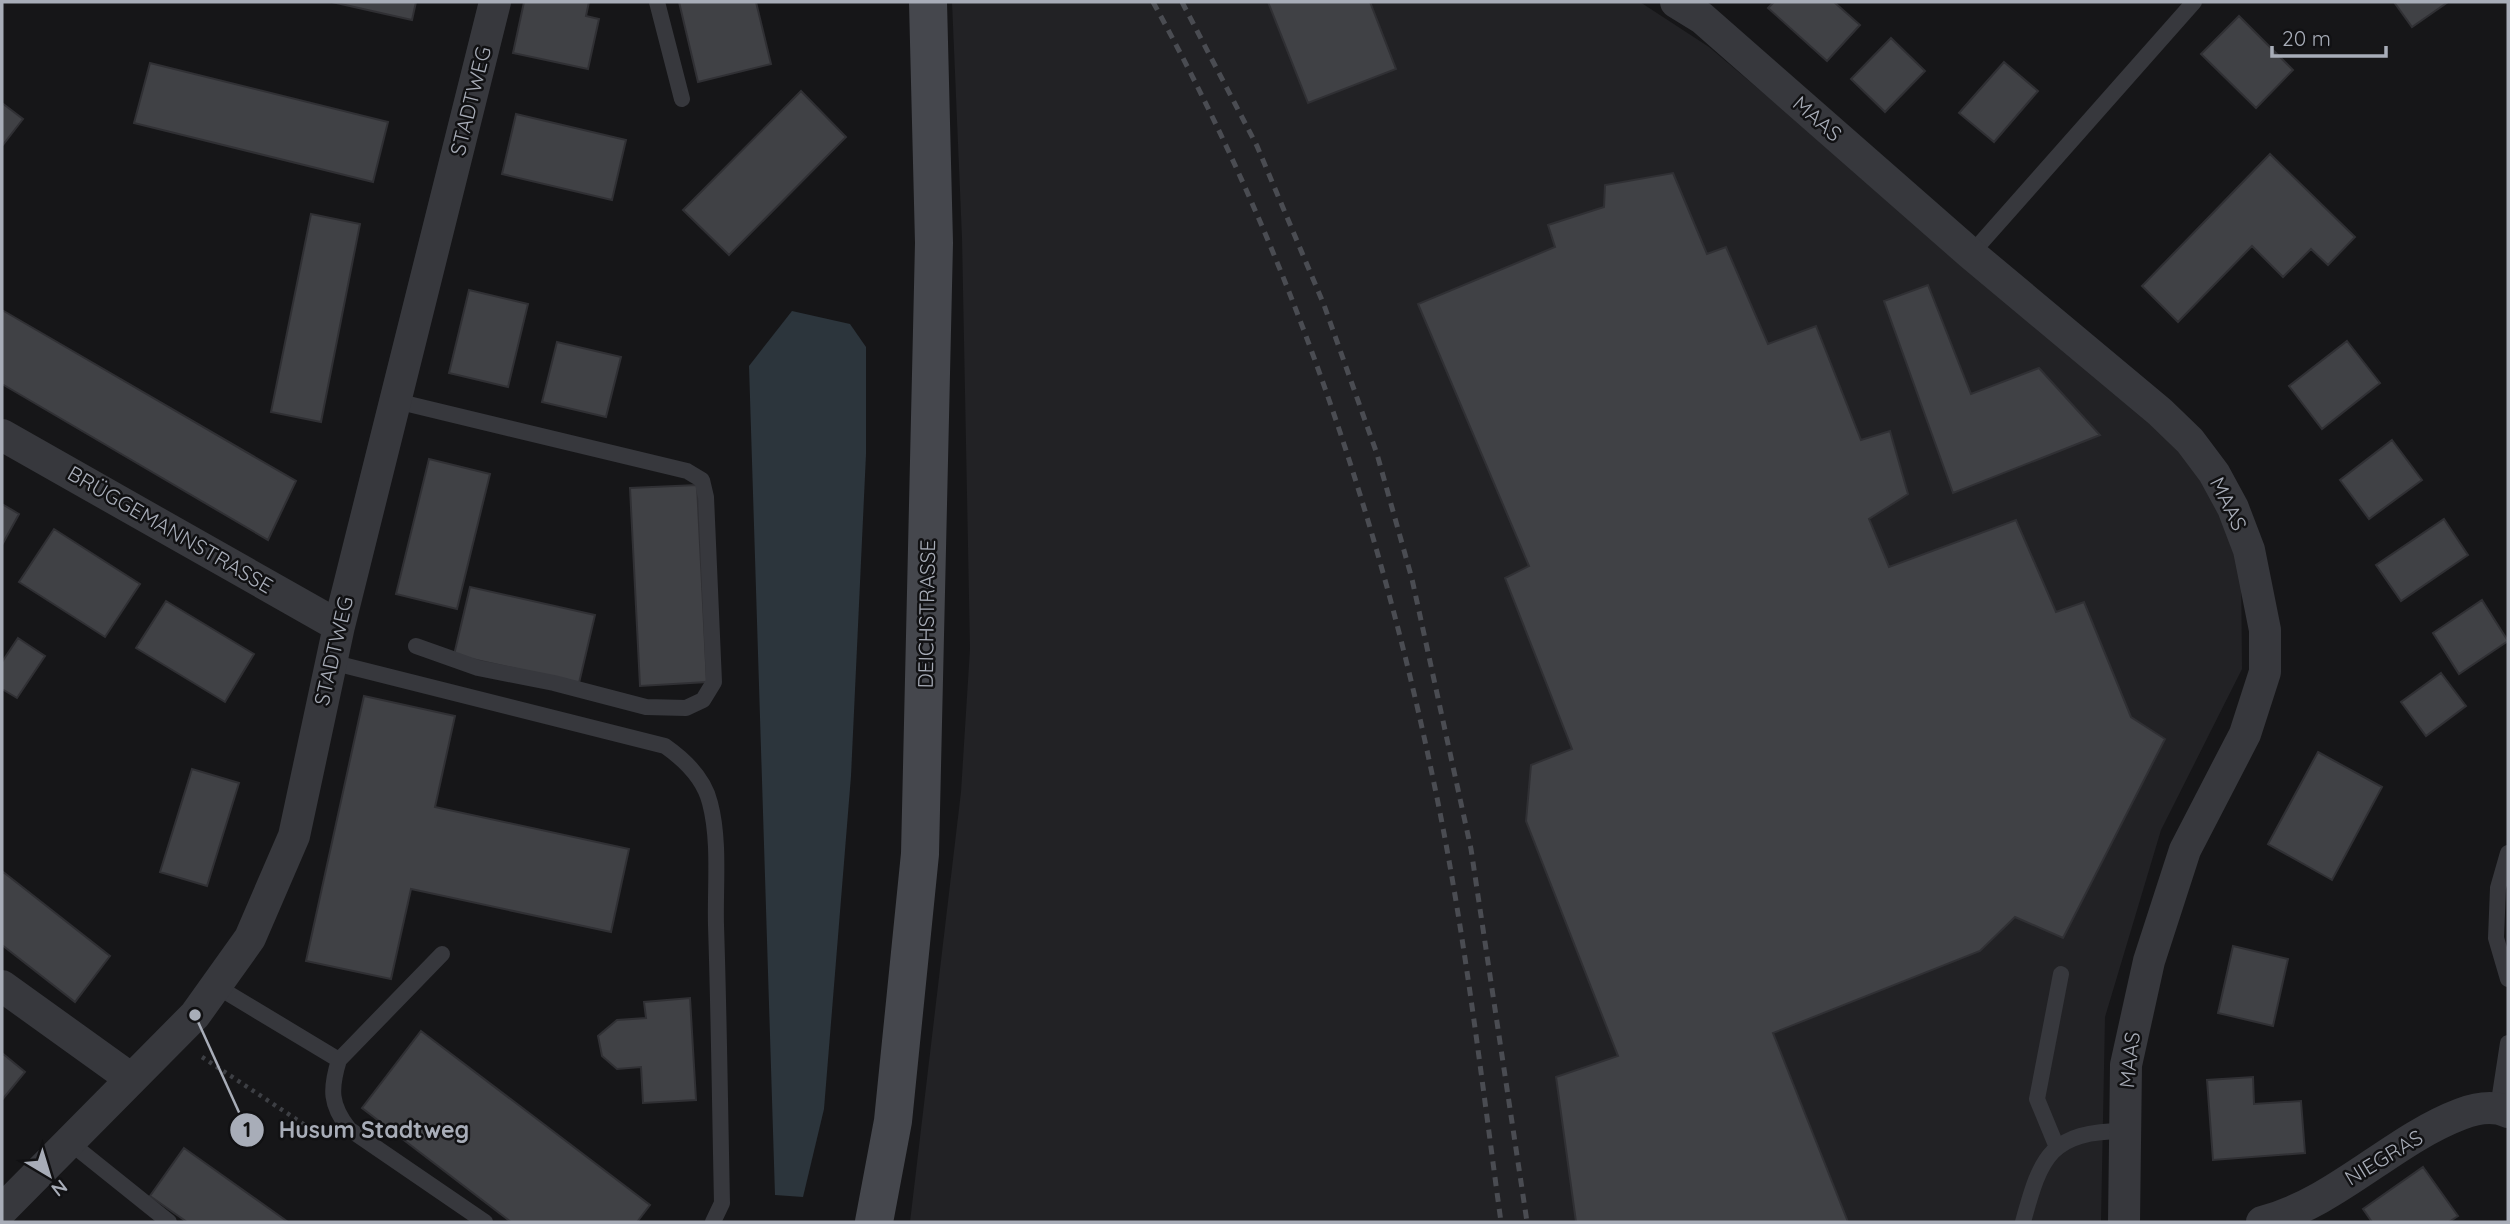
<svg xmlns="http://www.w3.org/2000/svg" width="2510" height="1224" font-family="Quicksand,sans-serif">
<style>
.built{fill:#222225}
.water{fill:#2c353c}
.building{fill:#404145;stroke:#303034;stroke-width:2}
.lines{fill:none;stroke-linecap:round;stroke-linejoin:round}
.path{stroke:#3d3f44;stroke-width:4.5;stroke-dasharray:3.5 5;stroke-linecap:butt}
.service{stroke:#37383d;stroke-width:16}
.minor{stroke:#37383d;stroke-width:32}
.secondary{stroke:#45474d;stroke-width:38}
.rail{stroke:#4a4c52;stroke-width:5;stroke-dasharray:9 7;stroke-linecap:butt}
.labels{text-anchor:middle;stroke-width:5;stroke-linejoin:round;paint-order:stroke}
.street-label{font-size:21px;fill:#a8adb8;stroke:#111113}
.leader{fill:none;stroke:#a8adb8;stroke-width:2.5}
.callout-dot{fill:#a8adb8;stroke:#111113;stroke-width:2.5}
.mark-label{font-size:21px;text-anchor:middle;font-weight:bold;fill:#111}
.callout-label{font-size:23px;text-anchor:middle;font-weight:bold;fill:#a8adb8;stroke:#111113;stroke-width:5;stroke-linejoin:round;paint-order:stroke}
</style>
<rect width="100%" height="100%" fill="#161618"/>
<path class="built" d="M 952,2 L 1640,2 L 1709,47 L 2188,452 L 2241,560 L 2242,669 L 2161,830 L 2105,1017 L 2101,1222 L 910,1222 L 961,792 L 970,649 L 962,238 Z"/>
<path class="water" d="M 792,311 L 850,324 L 866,347 L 866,454 L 851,776 L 824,1109 L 803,1197 L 775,1195 L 749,366 Z"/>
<path class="building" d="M 332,2 L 416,2 L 412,20 Z
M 524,2 L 589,2 L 586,16 L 599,19 L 588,69 L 513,53 Z
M 679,2 L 756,2 L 771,64 L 698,82 Z
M 1268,2 L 1370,2 L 1396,69 L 1308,103 Z
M 1774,2 L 1834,2 L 1860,25 L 1827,61 L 1768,8 Z
M 2394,2 L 2448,2 L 2412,27 Z
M 2239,16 L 2293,70 L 2256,108 L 2201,54 Z
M 1891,38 L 1925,71 L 1885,112 L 1851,79 Z
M 2004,62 L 2038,91 L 1994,142 L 1959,113 Z
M 150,63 L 388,122 L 373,182 L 134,123 Z
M 801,91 L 846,137 L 729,255 L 683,210 Z
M 2,103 L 23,119 L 2,146 Z
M 516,114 L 626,140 L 612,200 L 502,174 Z
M 2270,154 L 2355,237 L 2328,265 L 2311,249 L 2283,277 L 2252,246 L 2178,322 L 2142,286 Z
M 1673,173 L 1707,254 L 1726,247 L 1768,344 L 1816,326 L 1861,440 L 1890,431 L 1908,494 L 1869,519 L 1889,567 L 2016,520 L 2056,612 L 2084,602 L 2131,717 L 2165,739 L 2063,938 L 2015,917 L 1980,951 L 1773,1033 L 1848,1222 L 1576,1222 L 1556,1077 L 1618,1056 L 1526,821 L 1531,765 L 1572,749 L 1505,578 L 1529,566 L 1418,304 L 1555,247 L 1548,225 L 1604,207 L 1605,185 Z
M 311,214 L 360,224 L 321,422 L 271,412 Z
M 1928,285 L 1971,394 L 2039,368 L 2100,435 L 1953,493 L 1884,301 Z
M 469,290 L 528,304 L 508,387 L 449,373 Z
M 2,310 L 296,481 L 268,540 L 2,384 Z
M 2347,341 L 2380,383 L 2322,429 L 2289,386 Z
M 557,342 L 621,357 L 606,417 L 542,402 Z
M 2392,440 L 2422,480 L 2369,519 L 2340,480 Z
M 429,459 L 490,474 L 457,609 L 396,594 Z
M 697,485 L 707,682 L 640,686 L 630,488 Z
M 2,504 L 19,514 L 2,545 Z
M 2444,519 L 2468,555 L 2401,601 L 2376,565 Z
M 54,529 L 140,584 L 105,637 L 19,582 Z
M 470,587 L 595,615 L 579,683 L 454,655 Z
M 2482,600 L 2508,641 L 2459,674 L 2433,633 Z
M 166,601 L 254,654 L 225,702 L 136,648 Z
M 18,638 L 45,656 L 17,698 L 2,689 L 2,662 Z
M 2441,673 L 2466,706 L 2426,736 L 2401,702 Z
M 364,696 L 455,716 L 435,807 L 629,849 L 611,932 L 411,889 L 391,979 L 306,961 Z
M 2318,752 L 2382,787 L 2332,880 L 2268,844 Z
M 192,769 L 239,783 L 207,886 L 160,872 Z
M 2,871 L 110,956 L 75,1002 L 2,945 Z
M 2233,946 L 2288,959 L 2273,1026 L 2218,1013 Z
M 690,998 L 696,1100 L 643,1103 L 641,1067 L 617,1069 L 602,1056 L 598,1036 L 617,1020 L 646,1018 L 644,1002 Z
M 421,1031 L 650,1205 L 637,1222 L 511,1222 L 362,1108 Z
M 2,1053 L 25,1072 L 2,1100 Z
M 2253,1077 L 2254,1104 L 2301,1101 L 2305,1153 L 2213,1160 L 2207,1080 Z
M 184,1148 L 288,1222 L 187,1222 L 150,1196 Z
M 2423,1167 L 2458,1216 L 2449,1222 L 2372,1222 L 2363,1209 Z"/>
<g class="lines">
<path class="path" d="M 202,1057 L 317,1133"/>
<path class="service" d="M 657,2 L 682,99
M 1971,254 L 2194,2
M 396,401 L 687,471 L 702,480 L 706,497 L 714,682 L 703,700 L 686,708 L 646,707 L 554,683 L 478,668 L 416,646
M 331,662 L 665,746 C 685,760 704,778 710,803 C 720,841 715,886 716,925 C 719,1018 720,1110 722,1203 L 713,1222
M 2508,853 L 2498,888 L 2496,938 L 2508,979
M 216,986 L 339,1060 L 442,954
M 339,1060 C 330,1089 330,1105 349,1129 L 485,1222
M 2498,1108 L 2508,1043
M 68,1141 L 169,1222
M 2056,1145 L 2037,1099 L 2061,974
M 2023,1222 C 2041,1156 2050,1131 2126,1131"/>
<path class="minor" d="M 1676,2 L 1702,18 L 1971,254 L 2160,412 L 2190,441 L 2214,473 L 2233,508 L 2249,550 L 2265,630 L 2265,672 L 2245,734 L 2185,850 L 2149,961 L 2126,1065 L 2124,1222
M 2,435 L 339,626
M 2,986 L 130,1078
M 2,1210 L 195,1015 L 250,938 L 294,836 L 339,626 L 495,2
M 2262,1222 C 2336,1203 2392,1140 2461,1114 C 2477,1108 2493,1105 2508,1112"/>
<path class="secondary" d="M 874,1222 L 893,1121 L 920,854 L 934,243 L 928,2"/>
<path class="rail" d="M 1153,2 C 1295,260 1387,539 1443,828 C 1468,959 1483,1091 1501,1222
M 1182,2 L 1257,146 L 1324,305 L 1377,454 L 1412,579 L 1471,849 L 1527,1222"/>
</g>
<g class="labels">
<g class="street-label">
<text transform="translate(471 101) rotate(-76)" y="7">STADTWEG</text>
<text transform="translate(1817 119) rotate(41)" y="7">MAAS</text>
<text transform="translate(2228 504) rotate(64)" y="7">MAAS</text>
<text transform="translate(170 530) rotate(30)" y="7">BRÜGGEMANNSTRASSE</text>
<text transform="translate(927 614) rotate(-89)" y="7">DEICHSTRASSE</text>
<text transform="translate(334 651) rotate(-77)" y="7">STADTWEG</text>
<text transform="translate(2130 1060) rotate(-84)" y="7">MAAS</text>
<text transform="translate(2384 1158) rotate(-31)" y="7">NIEGRAS</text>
</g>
</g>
<path class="leader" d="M195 1015L247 1130"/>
<g class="callout-dot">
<circle cx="195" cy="1015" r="7"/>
<circle cx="247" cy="1130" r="18"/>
</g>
<g class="mark-label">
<text x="247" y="1137">1</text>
</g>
<g class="callout-label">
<text x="374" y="1138">Husum Stadtweg</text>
</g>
<rect width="2510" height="1224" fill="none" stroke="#a8adb8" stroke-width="7"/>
<g transform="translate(49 1175) rotate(142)" stroke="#111113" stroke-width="5" paint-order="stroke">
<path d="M0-5L12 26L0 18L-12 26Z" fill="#a8adb8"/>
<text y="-10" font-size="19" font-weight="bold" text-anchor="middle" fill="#a8adb8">N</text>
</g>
<path d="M2272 46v10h114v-10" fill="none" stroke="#a8adb8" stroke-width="3.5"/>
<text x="2282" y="46" font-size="21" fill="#a8adb8" stroke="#111113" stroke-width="5" paint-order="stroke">20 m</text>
</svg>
